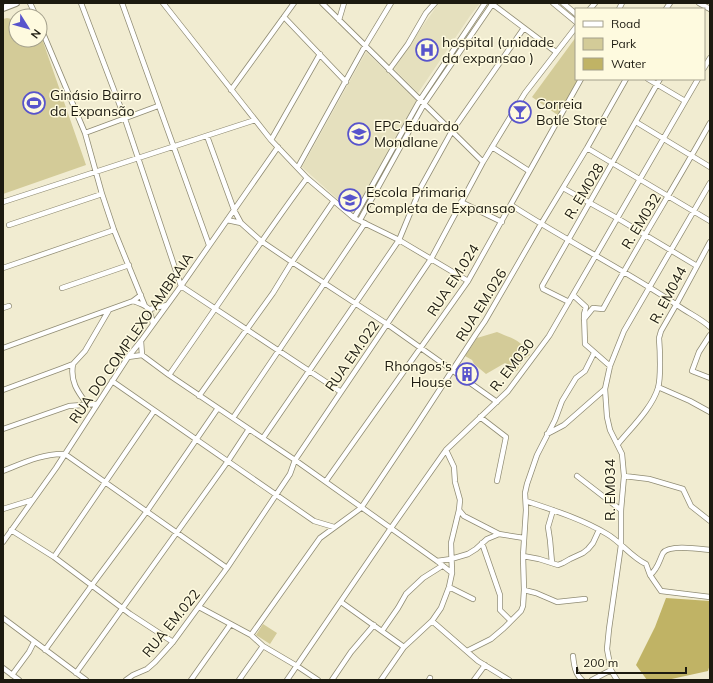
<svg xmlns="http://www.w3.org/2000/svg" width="713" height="683" font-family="Mulish,sans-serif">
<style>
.built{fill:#e5e0be}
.green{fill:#d3cb98}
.water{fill:#c0b365}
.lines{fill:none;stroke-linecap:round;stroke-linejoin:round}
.street-casing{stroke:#908c74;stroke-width:6}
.secondary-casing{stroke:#908c74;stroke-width:8}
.street{stroke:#fff;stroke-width:4.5}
.secondary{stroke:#fff;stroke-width:6}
.labels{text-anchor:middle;stroke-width:3;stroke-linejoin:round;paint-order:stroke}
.poi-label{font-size:14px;fill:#1c1a10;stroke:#fefadf;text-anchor:start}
.street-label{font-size:14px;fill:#1c1a10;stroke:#fefadf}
</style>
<rect width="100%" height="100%" fill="#f1ecd1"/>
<path class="built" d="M 439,3 L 480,3 L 470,16 L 418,93 L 393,68 Z
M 366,52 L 417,101 L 353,213 L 302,167 Z"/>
<path class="green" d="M 7,18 L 16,20 L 16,40 L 40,40 L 40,33 L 86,165 L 3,194 L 3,19 Z
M 576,37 L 576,79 L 578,79 L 559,116 L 532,97 Z
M 497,332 C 513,339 520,339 530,355 L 523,359 L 517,371 L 505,363 L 486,374 L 474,364 L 472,360 L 465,356 L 477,338 Z
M 263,624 L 277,633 L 270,644 L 256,635 Z"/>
<path class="water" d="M 666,598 L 710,601 L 710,664 L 708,671 L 667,680 L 647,680 L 636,665 L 655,627 Z"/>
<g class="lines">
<g class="street-casing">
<path id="street" d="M 30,3 L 36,16
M 81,3 L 125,119 L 181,286 L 341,392
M 122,3 L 209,245
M 163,3 L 271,140 L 307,178 L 354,218 L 399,240 L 468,281
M 322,3 L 483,162
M 491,3 L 556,52
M 553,3 L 576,22
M 563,3 L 576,14
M 699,3 L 710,9
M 590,9 L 595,3
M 619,9 L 622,3
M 666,9 L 670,3
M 284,17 L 346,82
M 339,20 L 344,3
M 40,26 L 85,133 L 102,194 L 114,230 L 145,306
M 704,68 L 710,58
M 389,70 L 408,44 L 426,13 L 435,3
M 648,79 L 685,101
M 231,90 L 294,3
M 636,122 L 710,167
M 85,133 L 158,106
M 207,136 L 234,210 L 241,223 L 261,241 L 292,262 L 387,324 L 497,402
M 271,140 L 320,54
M 492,147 L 529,171
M 587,148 L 710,221
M 298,167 L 365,46 L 391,3
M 563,188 L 617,218 L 697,266
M 3,202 L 255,120
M 461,202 L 502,222
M 511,205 C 565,240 623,269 677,305 C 688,313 700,318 710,327
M 354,218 L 420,100 L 485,3
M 227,220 L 241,223
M 360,220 L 424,104 L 493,3
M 9,225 L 102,194
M 3,268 L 114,230
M 62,288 L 129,265
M 573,295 L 586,307 L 584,314 L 585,344 L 610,366
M 133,301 C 150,307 149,307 153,324
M 569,302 L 543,289 L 542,286 L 660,79
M 3,308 L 9,306
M 150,309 L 167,305
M 584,319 L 593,308 L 603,309 C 637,246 675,186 710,123
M 710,335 L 699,352 L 692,371 L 710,378
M 141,341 L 142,355
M 3,348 L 133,301 L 141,295
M 128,357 L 142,355 L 169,375 L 295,460 L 437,561 L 452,573
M 73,364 C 70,381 77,391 87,404
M 169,375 C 215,310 259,243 307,178
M 112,381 L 314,521 L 334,527
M 658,387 L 690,401 L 710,412
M 3,390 L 60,369 L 73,364 L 85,351 L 109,310
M 199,396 L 273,293 L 292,262 L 333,202
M 480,417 L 506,437 L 497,481
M 233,418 L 365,223
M 3,429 L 69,406 L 96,404
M 547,434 L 564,425 L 605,389
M 263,438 L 399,240 L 421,187 L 452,131 L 524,28
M 618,444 C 631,428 652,408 658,388 C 661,378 660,350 659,338 L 661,331 L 676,305 L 710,242
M 3,471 C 23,463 44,453 65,454 L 227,568
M 577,476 L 621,510
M 624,476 L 649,479 L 683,489 L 691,506 L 710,521
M 326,481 L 468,281 L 581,79
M 526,501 C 553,510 582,519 607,534 C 621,542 631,557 646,564 L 650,575 C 658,569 659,561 663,553 C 669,544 700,549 710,550
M 3,509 L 32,500
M 459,510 L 464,516 L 499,534 L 524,538
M 11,530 L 54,557 L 130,614 L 173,642
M 3,542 L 56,468 L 128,357 L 141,341 L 181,286 L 278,147
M 482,543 L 500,595 L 500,610 L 511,621
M 523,556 L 539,559 L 558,565 L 563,563 L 570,559 L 583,553 L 588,549 L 593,543 L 599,530
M 54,557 L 154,411
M 437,561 L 451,559 L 468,554 L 476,549 L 487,539 L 499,534
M 552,563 L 550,540 L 548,527 L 553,510
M 650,575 L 661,591 L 710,597
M 449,587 L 473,599
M 524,590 L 536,593 L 557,602 L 585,599
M 341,602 L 404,647
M 199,607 L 251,635 L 263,646 L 297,666 L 318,680
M 3,618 L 86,680
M 432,621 L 478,661 L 509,680
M 382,631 L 398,608 L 406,594 L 423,578 L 442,566
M 251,635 L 320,538 L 361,508 L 414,429 L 476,334 L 485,321 L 541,224 L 587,148 L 626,79
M 45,650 L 92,585 L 147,511 L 218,408
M 467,651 L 491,639 L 504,628 L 521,611 L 523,606 L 524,590 L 523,556 L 526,510 L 525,493 L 527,484 L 537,455 L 555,420 L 562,401 L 576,378 L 585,371 L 594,353
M 573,656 C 574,665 575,674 582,680
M 3,668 L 19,680
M 76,673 L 228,461 L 249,429
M 12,675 L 29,652 L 34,642
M 126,680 L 133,675 L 147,669 L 155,662 L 173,642 L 227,568 L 290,474 L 295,460 L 431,259 L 483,162 L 525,93 L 576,27
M 191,680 L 230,625
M 239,680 L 263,646
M 287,680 L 391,528 L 446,450
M 332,680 L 351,652 L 374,625
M 381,680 L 404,647 L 432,621 L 441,608 L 449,587 L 452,573 L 451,543 L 459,510 L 460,500 L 455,482 L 454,467 L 446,450 L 508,391 L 549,336 L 698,79
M 429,680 L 430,678
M 474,680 L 485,665
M 592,680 L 611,670
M 617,680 L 611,670 L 607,649 L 609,629 L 621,545 L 621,510 L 624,476 L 622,454 L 610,430 L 607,417 L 605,389 L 610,366 L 624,331 L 710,183"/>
</g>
<g class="secondary-casing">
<path id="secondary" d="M 3,8 L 16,3"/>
</g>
<use href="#street" class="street"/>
<use href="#secondary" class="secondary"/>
</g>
<defs>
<g id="hospital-ring" transform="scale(1.15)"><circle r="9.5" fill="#fefadf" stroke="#5854cc" stroke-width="1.5"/><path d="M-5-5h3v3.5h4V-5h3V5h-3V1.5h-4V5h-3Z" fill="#5854cc"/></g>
<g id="stadium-ring" transform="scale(1.15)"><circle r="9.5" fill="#fefadf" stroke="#5854cc" stroke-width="1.5"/><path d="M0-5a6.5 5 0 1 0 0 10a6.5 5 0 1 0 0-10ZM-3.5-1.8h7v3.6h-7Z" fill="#5854cc"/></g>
<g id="bar-ring" transform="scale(1.15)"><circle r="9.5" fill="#fefadf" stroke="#5854cc" stroke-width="1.5"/><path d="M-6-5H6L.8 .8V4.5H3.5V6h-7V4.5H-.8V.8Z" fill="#5854cc"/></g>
<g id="school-ring" transform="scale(1.15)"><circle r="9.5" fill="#fefadf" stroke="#5854cc" stroke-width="1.5"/><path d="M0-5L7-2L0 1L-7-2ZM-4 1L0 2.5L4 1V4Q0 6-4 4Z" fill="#5854cc"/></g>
<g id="building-ring" transform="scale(1.15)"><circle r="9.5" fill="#fefadf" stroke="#5854cc" stroke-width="1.5"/><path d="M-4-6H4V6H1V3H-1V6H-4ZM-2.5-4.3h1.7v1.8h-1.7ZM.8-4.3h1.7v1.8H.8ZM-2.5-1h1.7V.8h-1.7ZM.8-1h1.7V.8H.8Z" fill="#5854cc"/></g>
</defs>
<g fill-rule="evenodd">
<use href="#hospital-ring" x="427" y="50"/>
<use href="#stadium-ring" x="34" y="103"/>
<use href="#bar-ring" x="520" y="112"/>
<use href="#school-ring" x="359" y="134"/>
<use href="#school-ring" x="350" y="200"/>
<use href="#building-ring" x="467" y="374"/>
</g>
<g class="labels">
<g class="poi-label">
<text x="442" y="47">hospital (unidade<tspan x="442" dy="16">da expansao )</tspan></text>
<text x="50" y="100">Ginásio Bairro<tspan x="50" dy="16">da Expansão</tspan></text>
<text x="536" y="109">Correia<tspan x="536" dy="16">Botle Store</tspan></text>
<text x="374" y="131">EPC Eduardo<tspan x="374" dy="16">Mondlane</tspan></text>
<text x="366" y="197">Escola Primaria<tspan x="366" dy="16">Completa de Expansao</tspan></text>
<text x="452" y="371" text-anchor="end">Rhongos's<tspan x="452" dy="16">House</tspan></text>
</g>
<g class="street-label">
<text transform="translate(584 191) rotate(-59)" y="5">R. EM028</text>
<text transform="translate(641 221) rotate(-59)" y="5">R. EM032</text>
<text transform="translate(453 280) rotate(-57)" y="5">RUA EM.024</text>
<text transform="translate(668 295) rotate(-62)" y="5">R. EM044</text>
<text transform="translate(481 305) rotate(-58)" y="5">RUA EM.026</text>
<text transform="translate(131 338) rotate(-55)" y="5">RUA DO COMPLEXO AMBRAIA</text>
<text transform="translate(352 356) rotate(-55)" y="5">RUA EM.022</text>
<text transform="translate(512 365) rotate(-52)" y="5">R. EM030</text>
<text transform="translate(610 490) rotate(-90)" y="5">R. EM034</text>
<text transform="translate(171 623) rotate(-51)" y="5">RUA EM.022</text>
</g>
</g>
<rect width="713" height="683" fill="none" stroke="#1c1a10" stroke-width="8"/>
<rect x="575" y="8" width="130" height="72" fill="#fefadf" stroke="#a4a08c"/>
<rect x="583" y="21" width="20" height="6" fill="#ffffff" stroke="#a4a08c"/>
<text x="611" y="28" font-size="12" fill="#1c1a10">Road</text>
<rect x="583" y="38" width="20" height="12" fill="#d3cb98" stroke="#a4a08c"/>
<text x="611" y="48" font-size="12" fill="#1c1a10">Park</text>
<rect x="583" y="58" width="20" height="12" fill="#c0b365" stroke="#a4a08c"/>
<text x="611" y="68" font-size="12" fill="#1c1a10">Water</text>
<g transform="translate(28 28) rotate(127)"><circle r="19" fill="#fefadf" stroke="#a4a08c"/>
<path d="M0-3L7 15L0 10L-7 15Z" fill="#5854cc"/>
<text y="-6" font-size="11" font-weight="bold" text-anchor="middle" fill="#1c1a10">N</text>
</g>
<path d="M577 667v6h109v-6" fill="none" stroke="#1c1a10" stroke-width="2"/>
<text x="583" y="667" font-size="12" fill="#1c1a10" stroke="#fefadf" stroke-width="3" paint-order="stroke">200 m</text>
</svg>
